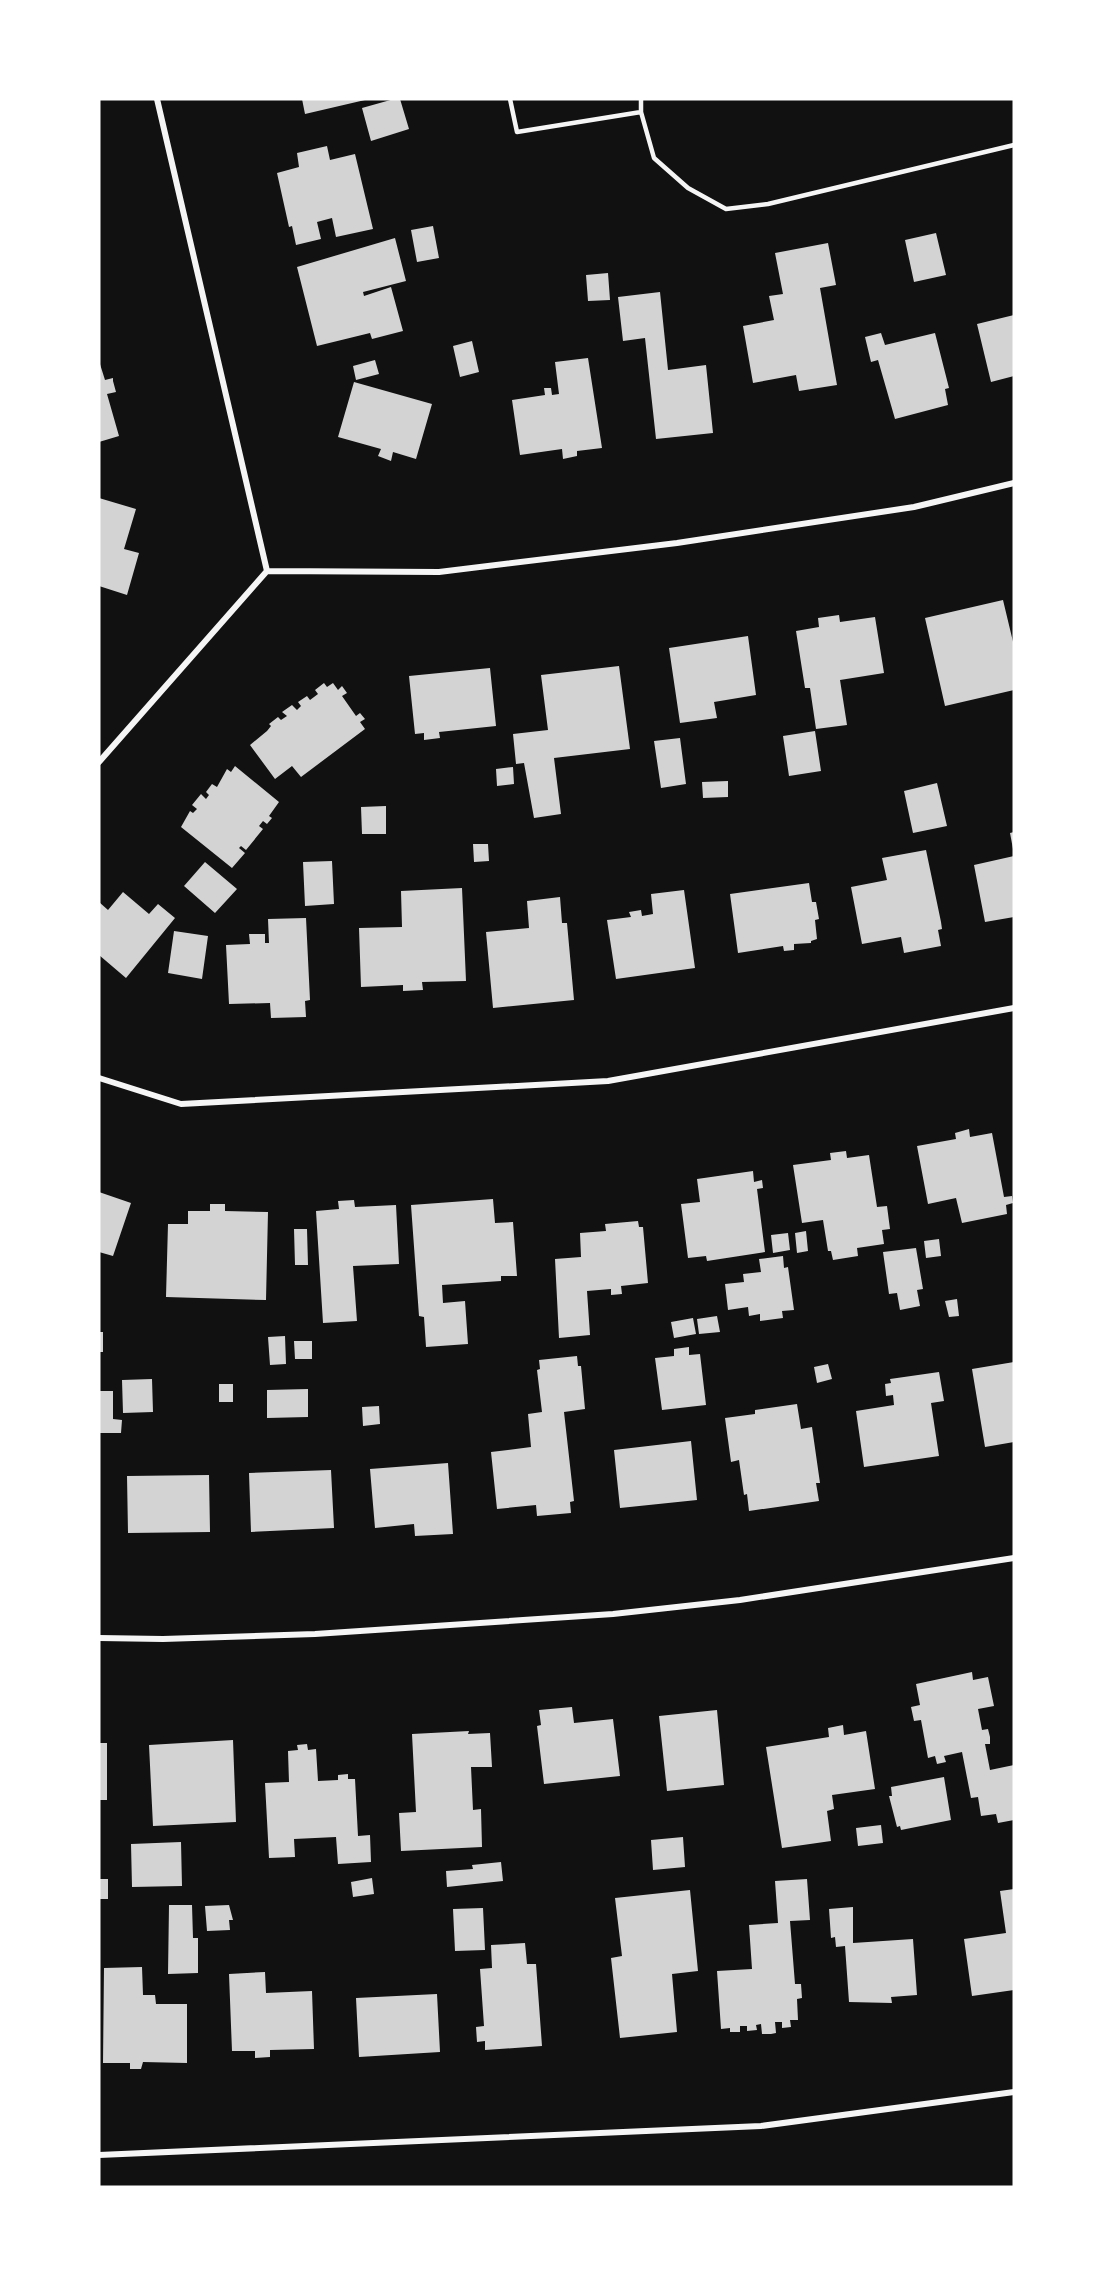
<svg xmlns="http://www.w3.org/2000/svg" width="1113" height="2286" font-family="Jost,sans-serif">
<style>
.building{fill:#d3d3d3}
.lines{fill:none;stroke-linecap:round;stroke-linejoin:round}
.service{stroke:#f5f5f5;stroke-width:4.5}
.minor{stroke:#f5f5f5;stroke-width:6}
</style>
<rect width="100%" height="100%" fill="#111"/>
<path class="building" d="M 302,99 L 365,99 L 365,100 L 305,114 Z
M 394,99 L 400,99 L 409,129 L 371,141 L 362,108 Z
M 327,146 L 330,160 L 355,154 L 373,229 L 336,237 L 332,218 L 317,222 L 321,239 L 296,245 L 292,226 L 289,227 L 277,173 L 299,167 L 297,153 Z
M 433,226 L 439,258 L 417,262 L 411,230 Z
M 936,233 L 946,275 L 914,282 L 905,240 Z
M 395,238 L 406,281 L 363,292 L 364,296 L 391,287 L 403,331 L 372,339 L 370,333 L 317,346 L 297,267 Z
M 828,243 L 836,285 L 820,288 L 837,385 L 799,391 L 796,375 L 753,383 L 743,326 L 774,320 L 769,296 L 783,294 L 775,253 Z
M 608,273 L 610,300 L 588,301 L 586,275 Z
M 660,292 L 668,370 L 706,365 L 713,433 L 656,439 L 645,338 L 623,341 L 618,297 Z
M 1014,315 L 1014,376 L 991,382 L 977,324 Z
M 881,333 L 885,345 L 935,333 L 949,388 L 945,389 L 948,405 L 895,419 L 878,360 L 871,362 L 865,337 Z
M 472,341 L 479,372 L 460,377 L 453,346 Z
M 588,358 L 602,448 L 577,451 L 577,456 L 563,459 L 562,449 L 520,455 L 512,400 L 545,395 L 544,388 L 551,388 L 552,395 L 559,394 L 555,362 Z
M 375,360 L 379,374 L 356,380 L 353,366 Z
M 99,361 L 105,380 L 113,378 L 113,381 L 116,392 L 107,394 L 119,436 L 99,442 Z
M 354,382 L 432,404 L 416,459 L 393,452 L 391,461 L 378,456 L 381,449 L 338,437 Z
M 99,498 L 136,509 L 124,549 L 139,553 L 127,595 L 99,586 Z
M 1003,600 L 1014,646 L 1014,690 L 945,706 L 925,618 Z
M 839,615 L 840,622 L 875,617 L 884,673 L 840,680 L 847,725 L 816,729 L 810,688 L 805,688 L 796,631 L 819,627 L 818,618 Z
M 748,636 L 756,695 L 714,702 L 717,718 L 680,723 L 669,648 Z
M 619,666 L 630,749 L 554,758 L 561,814 L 534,818 L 524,763 L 516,764 L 513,734 L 548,730 L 541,675 Z
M 490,668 L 496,726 L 439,732 L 440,738 L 424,740 L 424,733 L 415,734 L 409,676 Z
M 324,683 L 327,687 L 333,683 L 338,690 L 342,686 L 347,693 L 342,696 L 356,716 L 360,713 L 365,719 L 360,722 L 365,729 L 301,777 L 292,766 L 275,779 L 250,745 L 267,731 L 271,726 L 269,724 L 278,717 L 281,720 L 287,716 L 282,712 L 292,705 L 297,710 L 301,706 L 298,702 L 307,696 L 310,700 L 318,694 L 315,690 Z
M 815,731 L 821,771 L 789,776 L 783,736 Z
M 680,738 L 686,784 L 661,788 L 654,741 Z
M 235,766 L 279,802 L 269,816 L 272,818 L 267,824 L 263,821 L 259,826 L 263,829 L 246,850 L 241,846 L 239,848 L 245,853 L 232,868 L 181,827 L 190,811 L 193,813 L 197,809 L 192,805 L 201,794 L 206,799 L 209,795 L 206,792 L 212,784 L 217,787 L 227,769 L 231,772 Z
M 513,767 L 514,784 L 497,786 L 496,769 Z
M 728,781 L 728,797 L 703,798 L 702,782 Z
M 937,783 L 947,826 L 913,833 L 904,791 Z
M 386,806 L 386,834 L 362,834 L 361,807 Z
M 1014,832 L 1014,849 L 1013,849 L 1010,833 Z
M 473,844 L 488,844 L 489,861 L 474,862 Z
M 926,850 L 941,922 L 942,929 L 938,930 L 941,946 L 904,953 L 901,937 L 862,944 L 851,887 L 887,880 L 882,858 Z
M 1014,856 L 1014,917 L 985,922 L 974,865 Z
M 332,861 L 334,904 L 305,906 L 303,862 Z
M 205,862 L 237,889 L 215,913 L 184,886 Z
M 809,883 L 812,902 L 816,902 L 819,919 L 815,920 L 817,939 L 811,941 L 811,943 L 794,944 L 794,950 L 784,951 L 783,946 L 738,953 L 730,894 Z
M 462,888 L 466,981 L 422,982 L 423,990 L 403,991 L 403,985 L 361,987 L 359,928 L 402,927 L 401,891 Z
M 684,890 L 695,968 L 616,979 L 607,920 L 631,917 L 629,912 L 641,910 L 642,916 L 653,914 L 651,894 Z
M 123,892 L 149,914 L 158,904 L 175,918 L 126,978 L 99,955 L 99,902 L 108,910 Z
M 560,897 L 562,923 L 567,923 L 574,1000 L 493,1008 L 486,932 L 529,928 L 527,901 Z
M 306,918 L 310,1000 L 305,1001 L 306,1017 L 271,1018 L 270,1003 L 229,1004 L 226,945 L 250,944 L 249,934 L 265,934 L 265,943 L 269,943 L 268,919 Z
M 174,931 L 208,936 L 202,979 L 168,973 Z
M 969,1129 L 970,1137 L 992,1133 L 1004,1197 L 1012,1196 L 1013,1203 L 1006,1205 L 1007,1214 L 962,1223 L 956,1198 L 928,1204 L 917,1146 L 956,1139 L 955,1133 Z
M 846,1151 L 847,1158 L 869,1155 L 877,1207 L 887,1206 L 890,1229 L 882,1230 L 884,1244 L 857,1248 L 858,1256 L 833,1260 L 831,1251 L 828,1251 L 823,1220 L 802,1223 L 793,1165 L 831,1160 L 830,1153 Z
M 753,1171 L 754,1182 L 762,1180 L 763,1188 L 757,1189 L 765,1252 L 707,1261 L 706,1256 L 688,1258 L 681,1204 L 700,1202 L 697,1179 Z
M 99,1192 L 131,1203 L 113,1256 L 99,1252 Z
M 493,1199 L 495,1223 L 513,1222 L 517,1276 L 501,1276 L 501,1281 L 442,1285 L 443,1303 L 465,1301 L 468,1344 L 426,1347 L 424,1317 L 419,1316 L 411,1205 Z
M 354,1200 L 355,1207 L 396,1205 L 399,1264 L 353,1266 L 357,1321 L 323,1323 L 316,1211 L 339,1209 L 338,1201 Z
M 210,1204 L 225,1204 L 225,1211 L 268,1212 L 266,1300 L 166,1297 L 168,1224 L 188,1224 L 188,1211 L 210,1211 Z
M 638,1221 L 639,1227 L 643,1227 L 648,1283 L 621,1286 L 622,1294 L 611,1295 L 611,1289 L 587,1291 L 590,1335 L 559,1338 L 555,1259 L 581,1257 L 580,1233 L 606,1231 L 605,1224 Z
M 294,1229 L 307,1229 L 308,1265 L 295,1265 Z
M 806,1231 L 808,1251 L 797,1253 L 795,1233 Z
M 788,1233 L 790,1250 L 773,1253 L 771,1235 Z
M 939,1239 L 941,1256 L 926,1258 L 924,1241 Z
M 916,1248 L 923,1289 L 917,1290 L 920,1306 L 900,1310 L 897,1293 L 889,1294 L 883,1252 Z
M 783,1256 L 784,1268 L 788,1267 L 794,1310 L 782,1311 L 783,1318 L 760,1321 L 760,1314 L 749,1316 L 748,1307 L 728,1310 L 725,1284 L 744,1282 L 743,1274 L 761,1272 L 759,1259 Z
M 957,1299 L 959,1316 L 949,1317 L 945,1301 Z
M 717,1316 L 720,1332 L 699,1334 L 697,1319 Z
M 693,1318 L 696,1334 L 674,1338 L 671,1322 Z
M 99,1332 L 103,1332 L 103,1352 L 99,1352 Z
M 285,1336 L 286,1364 L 270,1365 L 268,1337 Z
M 294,1341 L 312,1341 L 312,1359 L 295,1359 Z
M 689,1347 L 689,1355 L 700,1354 L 706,1405 L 662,1410 L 655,1358 L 674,1356 L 674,1349 Z
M 577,1356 L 578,1366 L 581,1366 L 585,1409 L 564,1412 L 574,1501 L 570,1502 L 571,1513 L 537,1516 L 536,1505 L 497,1509 L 491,1452 L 531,1447 L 528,1414 L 542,1412 L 537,1370 L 540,1369 L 539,1360 Z
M 1014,1362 L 1014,1442 L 985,1447 L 972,1369 Z
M 828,1364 L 832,1379 L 817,1383 L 814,1367 Z
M 939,1372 L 944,1401 L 931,1403 L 939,1456 L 864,1467 L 856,1411 L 894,1405 L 893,1395 L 886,1396 L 885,1384 L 891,1383 L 890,1379 Z
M 152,1379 L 153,1412 L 123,1413 L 122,1380 Z
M 219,1384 L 233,1384 L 233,1402 L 219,1402 Z
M 308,1389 L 308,1417 L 267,1418 L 267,1390 Z
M 99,1391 L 113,1391 L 113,1419 L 122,1420 L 121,1433 L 99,1433 Z
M 797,1404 L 801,1429 L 812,1427 L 820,1483 L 816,1483 L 819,1501 L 749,1511 L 747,1494 L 744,1495 L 739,1460 L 731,1462 L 725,1418 L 755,1414 L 755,1410 Z
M 379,1406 L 380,1424 L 363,1426 L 362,1407 Z
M 691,1441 L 697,1500 L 620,1508 L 614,1450 Z
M 448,1463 L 453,1534 L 415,1536 L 414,1524 L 375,1528 L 370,1469 Z
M 331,1470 L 334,1528 L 251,1532 L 249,1473 Z
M 209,1475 L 210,1532 L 128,1533 L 127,1476 Z
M 972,1672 L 973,1680 L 988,1677 L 994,1706 L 978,1709 L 982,1730 L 988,1729 L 990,1737 L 990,1744 L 985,1744 L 990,1770 L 1014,1765 L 1014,1820 L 998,1823 L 996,1814 L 981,1816 L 978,1797 L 971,1798 L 962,1752 L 944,1756 L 946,1762 L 937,1764 L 935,1756 L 928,1758 L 921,1720 L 914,1721 L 911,1707 L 920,1705 L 916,1684 Z
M 572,1707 L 574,1723 L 613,1719 L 620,1776 L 544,1784 L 537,1726 L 541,1725 L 539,1710 Z
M 717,1710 L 724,1785 L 667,1791 L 659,1716 Z
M 843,1725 L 844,1735 L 866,1731 L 875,1789 L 832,1795 L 834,1809 L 827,1811 L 831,1841 L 782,1848 L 766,1747 L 829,1737 L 828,1728 Z
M 469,1731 L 468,1734 L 490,1733 L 492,1767 L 471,1767 L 473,1810 L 481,1809 L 482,1847 L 401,1851 L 399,1813 L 416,1812 L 412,1734 Z
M 233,1740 L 236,1822 L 153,1826 L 149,1745 Z
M 99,1743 L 107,1743 L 107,1800 L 99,1800 Z
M 307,1744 L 308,1750 L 316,1749 L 318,1781 L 338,1780 L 338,1775 L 348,1774 L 348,1779 L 355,1779 L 358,1836 L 370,1835 L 371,1862 L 338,1864 L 336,1837 L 294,1839 L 295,1857 L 269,1858 L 265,1783 L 289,1782 L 288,1751 L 298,1750 L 297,1745 Z
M 944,1777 L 951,1820 L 901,1830 L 900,1826 L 897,1827 L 889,1796 L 892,1796 L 891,1787 Z
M 881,1825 L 883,1843 L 858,1846 L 856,1828 Z
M 683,1837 L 685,1867 L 653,1870 L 651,1840 Z
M 181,1842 L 182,1886 L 132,1887 L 131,1844 Z
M 501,1862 L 503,1881 L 447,1887 L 446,1871 L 473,1869 L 472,1865 Z
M 372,1878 L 374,1894 L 353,1897 L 351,1882 Z
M 99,1879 L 108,1879 L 108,1899 L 99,1899 Z
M 807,1879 L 810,1920 L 790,1921 L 795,1984 L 801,1984 L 802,1998 L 797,1999 L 798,2020 L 790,2020 L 791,2027 L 782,2028 L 782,2022 L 775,2022 L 776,2033 L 771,2034 L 762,2034 L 761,2024 L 756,2025 L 757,2030 L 747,2031 L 747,2026 L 740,2026 L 740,2032 L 730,2032 L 730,2028 L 721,2029 L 717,1971 L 752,1969 L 749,1925 L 778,1923 L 775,1881 Z
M 1014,1889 L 1014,1990 L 972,1996 L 964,1939 L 1006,1933 L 1000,1891 Z
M 690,1890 L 698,1971 L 672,1974 L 677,2032 L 620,2038 L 611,1958 L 622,1956 L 615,1898 Z
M 169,1905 L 192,1905 L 193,1938 L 198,1938 L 198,1973 L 168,1974 Z
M 229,1905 L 233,1920 L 229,1920 L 230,1930 L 207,1931 L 205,1906 Z
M 853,1907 L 853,1943 L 913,1939 L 917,1995 L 891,1997 L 892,2003 L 849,2002 L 845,1946 L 836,1947 L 835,1937 L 831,1938 L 829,1909 Z
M 483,1908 L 485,1950 L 455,1951 L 453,1909 Z
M 525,1943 L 527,1964 L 536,1964 L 542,2046 L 485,2050 L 485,2041 L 477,2042 L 476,2027 L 484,2026 L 480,1969 L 492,1968 L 491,1945 Z
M 142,1967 L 143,1995 L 155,1995 L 156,2004 L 187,2004 L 187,2063 L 143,2062 L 141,2069 L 130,2069 L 130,2063 L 103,2063 L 104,1968 Z
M 265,1972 L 266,1993 L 312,1991 L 314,2049 L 270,2050 L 270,2057 L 255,2058 L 255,2051 L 232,2051 L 229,1974 Z
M 437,1994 L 440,2052 L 359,2057 L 356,1998 Z"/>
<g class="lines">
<path class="service" d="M 510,99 L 517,132 L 641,112
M 641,99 L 641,112 L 654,158 L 688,188 L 726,209 L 768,204 L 1014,145"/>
<path class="minor" d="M 157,99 L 267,571
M 99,762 L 267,571 L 439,572 L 677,543 L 914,507 L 1014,483
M 99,1078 L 181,1104 L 608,1081 L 1014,1008
M 99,1638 L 163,1639 L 315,1634 L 613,1614 L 740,1600 L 1014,1558
M 99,2155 L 761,2126 L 1014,2092"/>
</g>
<rect width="1113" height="2286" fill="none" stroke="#ffffff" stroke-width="201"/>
</svg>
